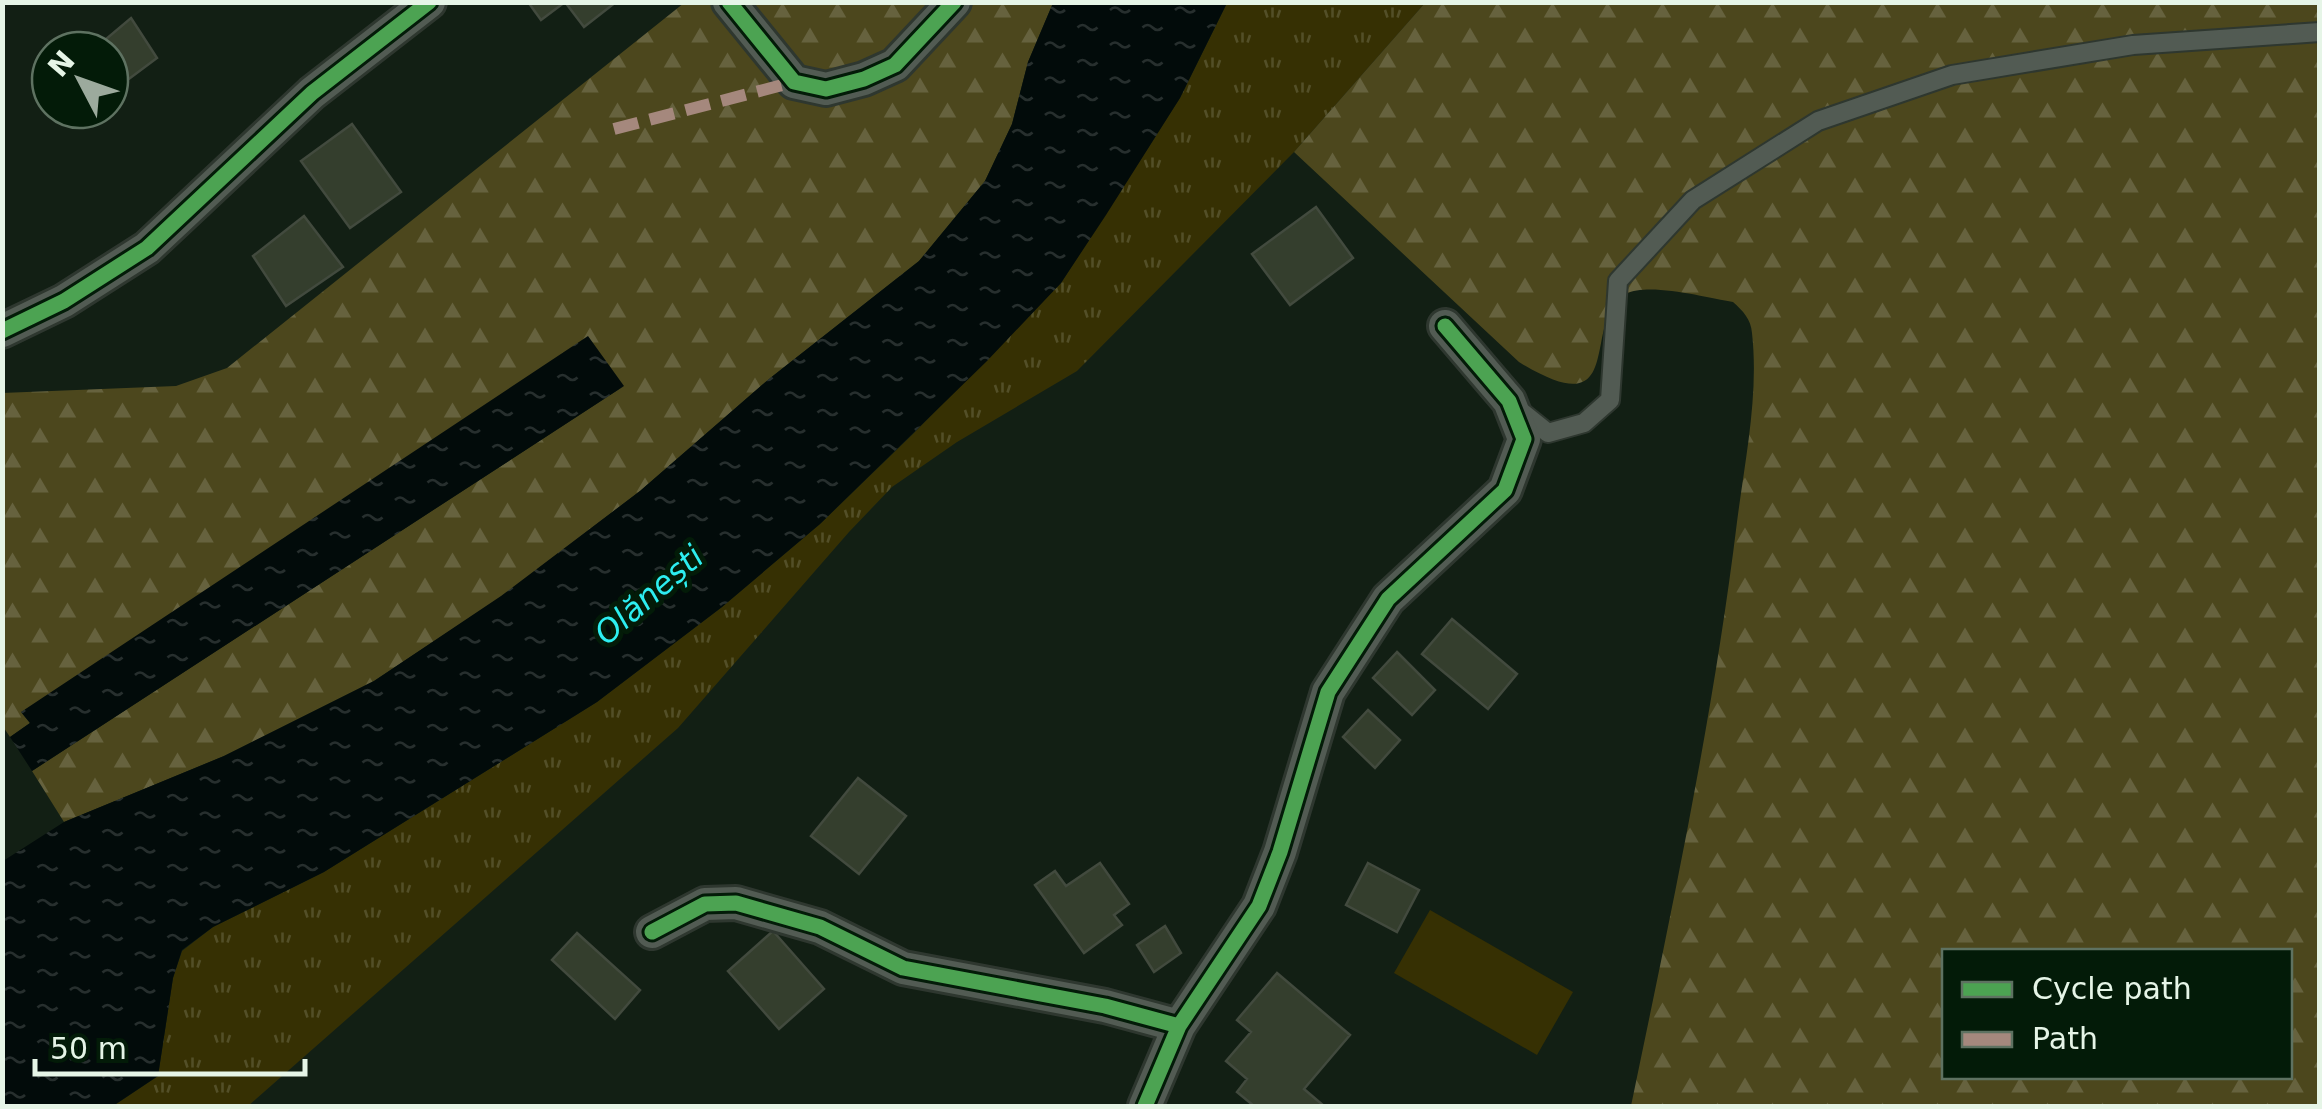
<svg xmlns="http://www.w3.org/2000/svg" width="2322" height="1109" font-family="'DejaVu Sans',sans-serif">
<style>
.grass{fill:url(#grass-tufts)}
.forest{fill:url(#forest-firs);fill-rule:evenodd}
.green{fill:#363003}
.water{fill:url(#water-ripples)}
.building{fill:#343e2d;stroke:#424a3e;stroke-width:2.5}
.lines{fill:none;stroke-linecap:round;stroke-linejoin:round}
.lane-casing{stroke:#2e372f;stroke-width:22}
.street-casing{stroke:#2e372f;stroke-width:38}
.lane{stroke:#525b53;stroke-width:18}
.street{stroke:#525b53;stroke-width:32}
.quiet{stroke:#a5887d;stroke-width:12;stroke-dasharray:25 12;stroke-linecap:butt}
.cycleway-casing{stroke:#031b08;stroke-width:21}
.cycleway{stroke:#4ca352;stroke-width:15}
.labels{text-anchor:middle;stroke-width:10;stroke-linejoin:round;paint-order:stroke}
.water-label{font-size:32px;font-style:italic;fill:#2deef1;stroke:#031b08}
</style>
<defs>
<pattern id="grass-tufts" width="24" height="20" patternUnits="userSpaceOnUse" patternTransform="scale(2.5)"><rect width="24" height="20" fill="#363003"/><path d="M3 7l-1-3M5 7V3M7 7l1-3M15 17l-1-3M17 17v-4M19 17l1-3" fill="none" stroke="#534f28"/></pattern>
<pattern id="forest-firs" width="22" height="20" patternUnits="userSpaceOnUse" patternTransform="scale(2.5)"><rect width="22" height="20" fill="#4c471d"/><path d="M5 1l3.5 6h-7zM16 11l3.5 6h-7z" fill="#66623e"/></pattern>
<pattern id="water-ripples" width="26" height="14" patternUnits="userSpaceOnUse" patternTransform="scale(2.5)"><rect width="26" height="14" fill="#020b0a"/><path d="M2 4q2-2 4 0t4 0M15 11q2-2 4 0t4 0" fill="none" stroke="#272f2e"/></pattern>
</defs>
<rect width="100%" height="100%" fill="#121f14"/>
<path class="grass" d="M 1227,3 L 1425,3 L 1294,152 L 1077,371 L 957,442 L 892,487 L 849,532 L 678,728 L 248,1106 L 113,1106 L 158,1076 L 173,978 L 182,951 L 213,927 L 324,872 L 597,702 L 722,607 L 820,524 L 912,435 L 1061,283 L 1180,98 Z"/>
<path class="forest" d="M 684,3 L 1053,3 L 1028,62 L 1012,124 L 985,181 L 919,261 L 769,379 L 640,491 L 501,597 L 374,681 L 224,756 L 64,822 L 32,771 L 624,386 L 21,712 L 30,723 L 10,737 L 2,725 L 2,393 L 176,386 L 227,368 Z
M 1425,3 L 2319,3 L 2319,1106 L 1631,1106 C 1671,913 1713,719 1737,522 C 1745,460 1759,395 1752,333 C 1751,319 1743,311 1733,302 C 1707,298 1649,282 1626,294 C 1579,320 1630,430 1519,362 L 1294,152 ZM 1944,952 L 2290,952 L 2290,1076 L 1944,1076 Z"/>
<path class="green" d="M 1430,910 L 1573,992 L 1537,1055 L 1394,973 Z"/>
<path class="water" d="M 1053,3 L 1227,3 L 1180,98 L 1106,215 L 1061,283 L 987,361 L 820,524 L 722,607 L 597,702 L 324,872 L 213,927 L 182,950 L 173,978 L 158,1076 L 113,1106 L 3,1106 L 3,861 L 64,822 L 224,756 L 374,681 L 501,596 L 640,491 L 769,379 L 919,261 L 985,181 L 1012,124 L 1028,62 Z
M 588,336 L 624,386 L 32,771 L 10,737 L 30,723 L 21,712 Z"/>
<path class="building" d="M 528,2 L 565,2 L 541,20 Z
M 565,2 L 616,2 L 584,27 Z
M 131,18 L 157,58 L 110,93 L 110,50 L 93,50 Z
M 352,124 L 401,192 L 350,228 L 301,161 Z
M 1316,207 L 1353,258 L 1290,305 L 1252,254 Z
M 304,216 L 343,267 L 286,306 L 253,256 Z
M 1452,619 L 1517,674 L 1488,709 L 1422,654 Z
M 1397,652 L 1435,690 L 1412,715 L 1373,678 Z
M 1368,710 L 1400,740 L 1375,768 L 1343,737 Z
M 858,778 L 906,816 L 859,874 L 811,836 Z
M 1100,863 L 1129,904 L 1114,915 L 1122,925 L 1084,953 L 1035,885 L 1055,871 L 1066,886 Z
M 1368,863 L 1419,890 L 1397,932 L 1346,905 Z
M 1165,926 L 1181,953 L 1154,972 L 1137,945 Z
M 773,931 L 824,989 L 779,1029 L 728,971 Z
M 577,933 L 640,990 L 615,1019 L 552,960 Z
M 1277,973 L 1350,1035 L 1304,1089 L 1324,1106 L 1254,1106 L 1237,1092 L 1247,1079 L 1226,1061 L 1251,1032 L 1237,1020 Z"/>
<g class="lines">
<g class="lane-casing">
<path id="lane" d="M 1518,409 L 1548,433 L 1584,423 L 1610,400 L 1618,281 L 1693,200 L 1818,121 L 1952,75 L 2133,45 L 2320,32"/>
</g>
<g class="street-casing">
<path id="street" d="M 729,2 L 794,82 L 826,89 L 864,79 L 895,65 L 954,2
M 2,331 L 64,301 L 147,248 L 312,93 L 429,2
M 652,932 L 705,904 L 736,903 L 820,927 L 903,968 L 1105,1006 L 1179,1026
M 1145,1106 L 1179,1026 L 1259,906 L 1280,852 L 1328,692 L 1388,599 L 1505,490 L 1524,439 L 1509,401 L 1445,326"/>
</g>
<use href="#lane" class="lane"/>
<use href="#street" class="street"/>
<path class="quiet" d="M 614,129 L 794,82"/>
<g class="cycleway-casing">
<path id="cycleway" d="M 729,2 L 794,82 L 826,89 L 864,79 L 895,65 L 954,2
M 2,331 L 64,301 L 147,248 L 312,93 L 429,2
M 652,932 L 705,904 L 736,903 L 820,927 L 903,968 L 1105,1006 L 1179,1026
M 1145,1106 L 1179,1026 L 1259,906 L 1280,852 L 1328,692 L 1388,599 L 1505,490 L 1524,439 L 1509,401 L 1445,326"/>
</g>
<use href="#cycleway" class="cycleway"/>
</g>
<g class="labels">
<g class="water-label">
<text transform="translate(649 595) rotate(-41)" y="11">Olănești</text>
</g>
</g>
<rect width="2322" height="1109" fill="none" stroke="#e6f5e7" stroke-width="10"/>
<rect x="1942" y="949" width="350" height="130" fill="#031b08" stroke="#5e7261" stroke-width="2.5"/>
<rect x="1962" y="982" width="50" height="15" fill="#4ca352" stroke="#5e7261" stroke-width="2.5"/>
<text x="2032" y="999" font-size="30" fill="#e6f5e7">Cycle path</text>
<rect x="1962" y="1032" width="50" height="15" fill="#a5887d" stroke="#5e7261" stroke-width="2.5"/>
<text x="2032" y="1049" font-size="30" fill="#e6f5e7">Path</text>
<g transform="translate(80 80) rotate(311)"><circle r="48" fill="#031b08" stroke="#5e7261" stroke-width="2.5"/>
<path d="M0-8L18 38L0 25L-18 38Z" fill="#9caa9d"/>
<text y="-15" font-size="28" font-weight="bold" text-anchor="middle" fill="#e6f5e7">N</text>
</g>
<path d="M35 1059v15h270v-15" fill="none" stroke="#e6f5e7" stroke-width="5"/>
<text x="50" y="1059" font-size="30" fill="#e6f5e7" stroke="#031b08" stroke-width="8" paint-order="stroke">50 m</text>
</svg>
